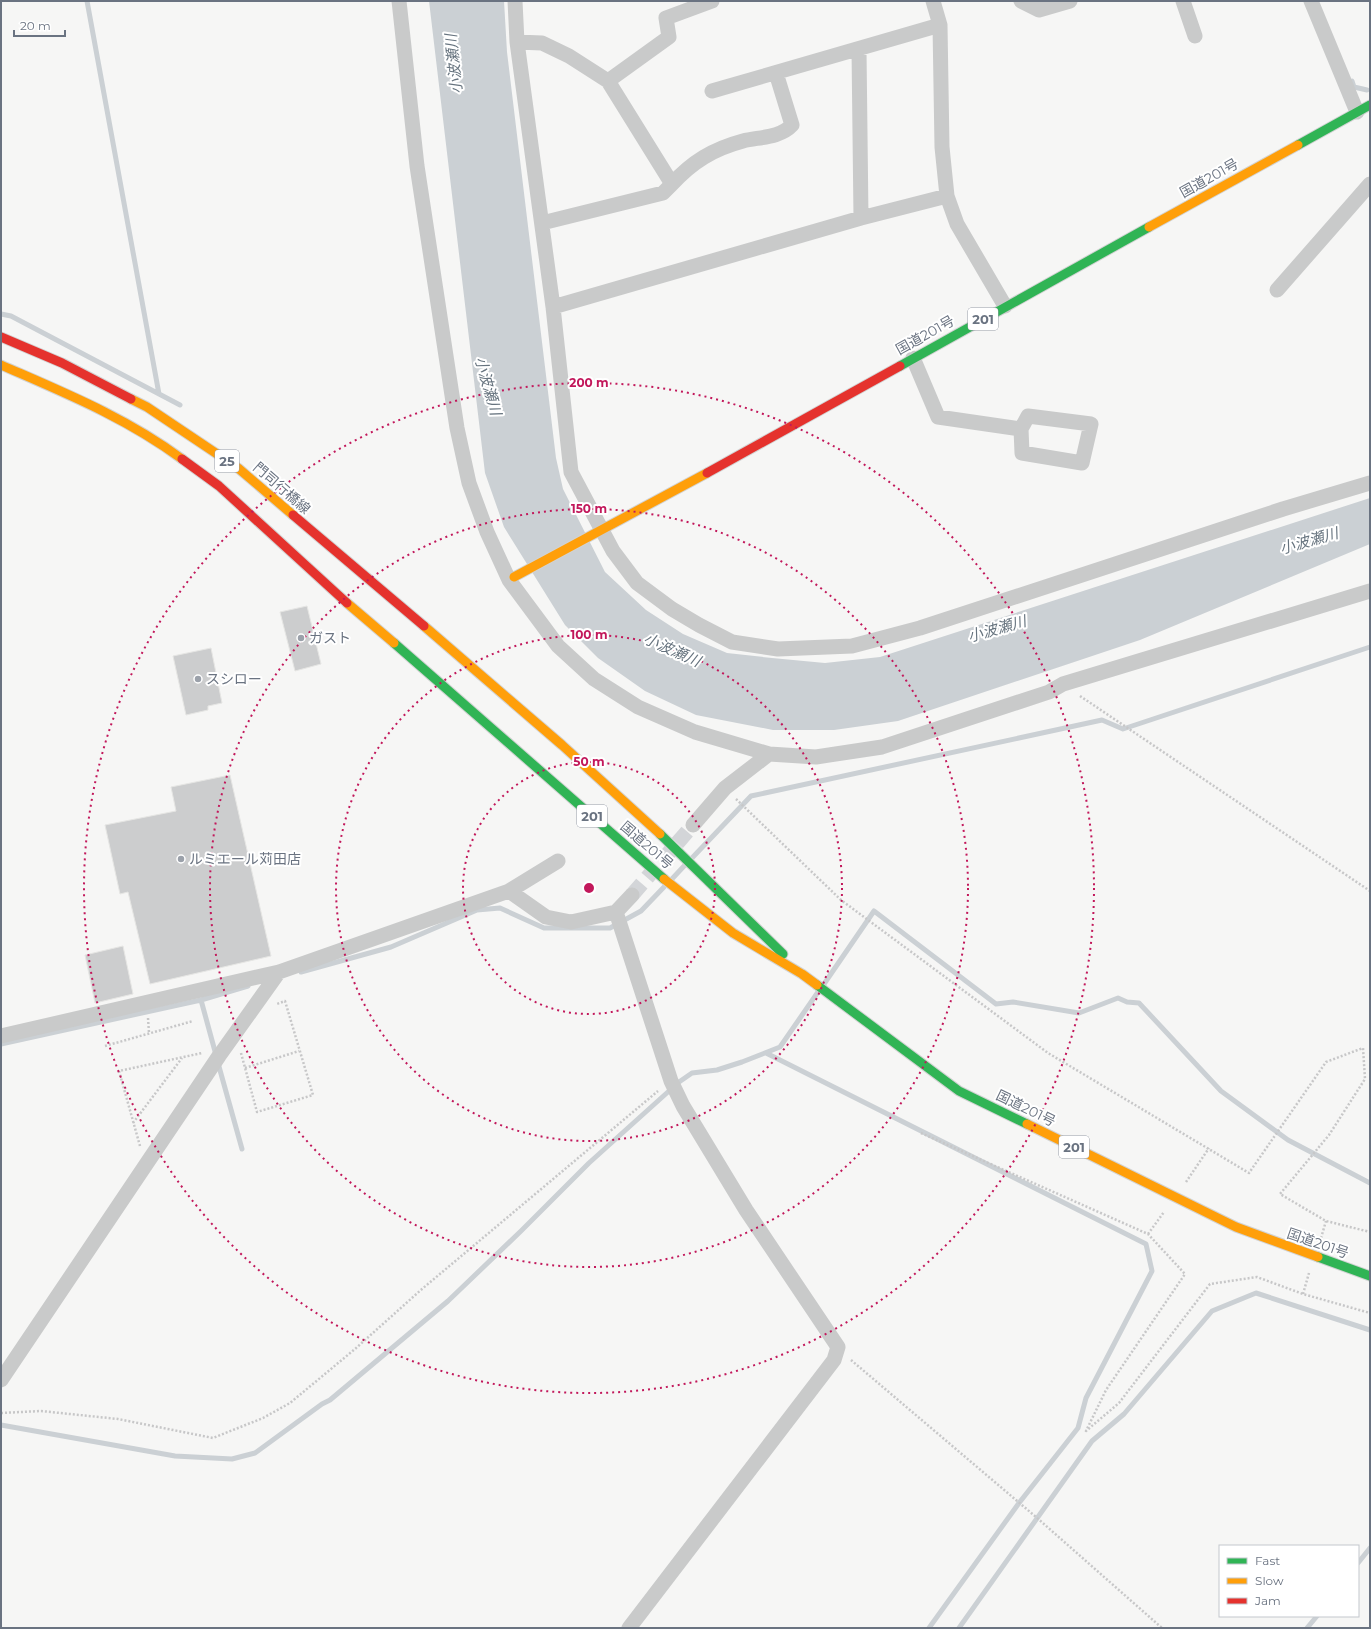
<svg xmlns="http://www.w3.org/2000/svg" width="1371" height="1629" font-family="Montserrat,'Noto Sans JP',sans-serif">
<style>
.water{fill:#cbd0d4}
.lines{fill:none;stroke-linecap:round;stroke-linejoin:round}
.stream{stroke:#cbd0d4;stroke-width:5}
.building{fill:#cccdce;stroke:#e6e6e4}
.street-tunnel{stroke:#d3d5d8;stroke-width:15;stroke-dasharray:15 8;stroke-linecap:butt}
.fast-casing{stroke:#d2d3d3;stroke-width:11}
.slow-casing{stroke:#d2d3d3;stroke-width:11}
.jam-casing{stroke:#d2d3d3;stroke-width:11}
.path{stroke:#c7c7c8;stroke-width:2.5;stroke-dasharray:2 2;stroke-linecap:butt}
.street{stroke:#c9caca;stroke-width:15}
.fast{stroke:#30b455;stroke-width:9}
.slow{stroke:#ff9f0a;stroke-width:9}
.jam{stroke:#e5322d;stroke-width:9}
.ring{fill:none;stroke:#c2185b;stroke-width:2;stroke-dasharray:2 4}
.poi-dot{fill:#9ba1aa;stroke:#fff;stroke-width:1.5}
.labels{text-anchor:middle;stroke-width:4;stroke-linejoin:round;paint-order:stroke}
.shield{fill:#fff;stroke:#979da7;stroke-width:1}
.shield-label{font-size:13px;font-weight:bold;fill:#6a7381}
.street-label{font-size:14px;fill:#6a7381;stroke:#fff}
.poi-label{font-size:14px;fill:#6a7381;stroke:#fff;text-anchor:start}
.water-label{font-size:15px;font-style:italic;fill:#66737e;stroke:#fff}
.centre{fill:#c2185b;stroke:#fff;stroke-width:2}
.ring-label{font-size:12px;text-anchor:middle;font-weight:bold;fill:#c2185b;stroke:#fff;stroke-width:4;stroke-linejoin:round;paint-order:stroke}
</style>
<rect width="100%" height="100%" fill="#f6f6f5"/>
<path class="water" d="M 429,1 L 504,1 L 507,52 L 556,458 L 563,489 L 605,572 L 646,610 L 683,634 L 727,653 L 772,658 L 825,663 L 880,657 L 1370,498 L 1370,544 L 1140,640 L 898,721 L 834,730 L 773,730 L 696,715 L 645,691 L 598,658 L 565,625 L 504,527 L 485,473 Z"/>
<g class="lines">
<path class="stream" d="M 87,1 L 159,394
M 1352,81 L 1354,87 L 1367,90
M 1,314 L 11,316 L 180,405
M 692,858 L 751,796 L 1102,720 L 1123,729 L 1370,647
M 671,880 L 685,865
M 301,972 L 391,947 L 477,910 L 500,908 L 544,928 L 610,928 L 641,911 L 664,887
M 824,984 L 874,911 L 996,1004 L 1013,1002 L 1079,1013 L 1118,998 L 1127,1002 L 1139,1003 L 1221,1091 L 1288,1140 L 1370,1183
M 201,1000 L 248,986
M 1,1044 L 201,1000 L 216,1055
M 766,1053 L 1146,1244 L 1152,1271 L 1086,1398 L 1078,1428 L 1019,1503 L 929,1628
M 218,1063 L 242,1149
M 1,1425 L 175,1456 L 232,1459 L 255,1453 L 322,1404 L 330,1400 L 448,1301 L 521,1231 L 589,1163 L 679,1082 L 692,1073 L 717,1070 L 742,1062 L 780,1047 L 818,992
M 1358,1563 L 1370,1548
M 959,1628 L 1092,1441 L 1124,1414 L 1212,1311 L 1256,1293 L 1370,1330
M 1307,1628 L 1317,1616"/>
</g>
<path class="building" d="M 307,606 L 321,664 L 295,671 L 280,612 Z
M 211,648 L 222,703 L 208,706 L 208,710 L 186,715 L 173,656 Z
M 230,775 L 271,956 L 150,984 L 128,892 L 120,894 L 105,825 L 176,811 L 171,787 Z
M 123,946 L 133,994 L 95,1003 L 85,955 Z"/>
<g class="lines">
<path class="street-tunnel" d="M 632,895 L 693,825"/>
<g class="fast-casing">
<path id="fast" d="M 1298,145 L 1370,105
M 900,366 L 1149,227
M 394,643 L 664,879
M 660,834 L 783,954
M 817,985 L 959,1091 L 1027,1124
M 1318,1257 L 1370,1276"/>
</g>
<g class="slow-casing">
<path id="slow" d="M 1149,227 L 1298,145
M 1,365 C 65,393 125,417 182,459
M 131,399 L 147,407 L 238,468 L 293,515
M 514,577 L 707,473
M 347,603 L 394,643
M 424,626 L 562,745 L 660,834
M 664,879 L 733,933 L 802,974 L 817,985
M 1027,1124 L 1236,1227 L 1318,1257"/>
</g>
<g class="jam-casing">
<path id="jam" d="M 1,337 L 62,363 L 131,399
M 182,459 L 219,486 L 347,603
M 707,473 L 900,366
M 293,515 L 424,626"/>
</g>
<path class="path" d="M 1080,696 L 1370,891
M 736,799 L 841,900 L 1048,1053 L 1249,1173 L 1326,1062 L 1363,1048 L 1365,1079 L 1329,1135 L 1280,1194 L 1326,1221 L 1370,1232
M 148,1018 L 149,1033
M 105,1046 L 193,1021
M 241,1053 L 257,1112 L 313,1095 L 285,1001 L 277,1004
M 245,1068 L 299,1051
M 133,1123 L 182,1058
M 921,1133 L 1148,1234 L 1185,1274 L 1106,1390 L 1086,1431 L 1119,1403 L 1210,1284 L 1257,1277 L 1303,1294 L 1370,1313
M 140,1146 L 119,1071 L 202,1053
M 1186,1182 L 1209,1148
M 1148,1234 L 1164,1212
M 1321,1238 L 1326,1221
M 1303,1294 L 1309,1273
M 851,1360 L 1036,1517 L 1162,1628
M 1,1413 L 41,1411 L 118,1419 L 213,1438 L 263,1418 L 290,1403 L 355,1349 L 422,1289 L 658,1091"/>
<path class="street" d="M 399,1 L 417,166 L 457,428 L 469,483 L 487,532 L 509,580 L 558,646 L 594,679 L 638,707 L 695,732 L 769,754 L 816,757 L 882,747 L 1049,692 L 1063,684 L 1370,591
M 515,1 L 517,42 L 553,307 L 571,472 L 613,551 L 637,583 L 672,609 L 699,625 L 732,642 L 778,649 L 852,646 L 920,628 L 1283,509 L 1370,483
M 933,1 L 940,25 L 942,147 L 947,196 L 957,224 L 1005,306
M 1021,1 L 1039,10 L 1070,1
M 1183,1 L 1195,36
M 1311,1 L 1357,112
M 517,42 L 542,43 L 569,56 L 608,81 L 672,184 C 692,162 713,149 743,141 C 759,137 780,138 792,125 L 776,73
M 859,50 L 861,218
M 608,81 L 669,37 L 666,18 L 712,1
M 712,91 L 940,25
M 542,223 L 663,193 L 672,184
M 1277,290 L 1370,184
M 553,307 L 861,218 L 947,196
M 913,358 L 938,417 L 1021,429 L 1022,453 L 1082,463 L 1091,424 L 1028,416 L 1021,429
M 693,825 L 725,788 L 769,754
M 509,891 L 546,917 L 571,922 L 616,912 L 632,895
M 616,912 L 671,1081 L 683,1106 L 746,1210 L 838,1347 L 834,1360 L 629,1628
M 1,1036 L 279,972 L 509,891 L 558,861
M 1,1380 L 219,1056 L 279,972"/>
<use href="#fast" class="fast"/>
<use href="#slow" class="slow"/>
<use href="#jam" class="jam"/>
</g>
<g class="ring">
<circle cx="589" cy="888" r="126"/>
<circle cx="589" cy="888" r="253"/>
<circle cx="589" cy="888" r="379"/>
<circle cx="589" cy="888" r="505"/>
</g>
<g class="poi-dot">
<circle cx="301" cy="638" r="4"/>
<circle cx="198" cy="679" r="4"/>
<circle cx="181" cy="859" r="4"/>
</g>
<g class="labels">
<g class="shield">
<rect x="968" y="308" width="30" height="22" rx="3"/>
<rect x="215" y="450" width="24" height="22" rx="3"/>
<rect x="577" y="805" width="30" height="22" rx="3"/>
<rect x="1059" y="1136" width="30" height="22" rx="3"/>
</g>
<g class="shield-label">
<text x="983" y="324">201</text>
<text x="227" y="466">25</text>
<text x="592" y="821">201</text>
<text x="1074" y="1152">201</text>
</g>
<g class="street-label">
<text transform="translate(1209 178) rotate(-29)" y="5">国道201号</text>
<text transform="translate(925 335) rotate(-29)" y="5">国道201号</text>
<text transform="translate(282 488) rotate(41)" y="5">門司行橋線</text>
<text transform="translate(647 845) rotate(41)" y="5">国道201号</text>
<text transform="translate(1026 1108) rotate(26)" y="5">国道201号</text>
<text transform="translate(1318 1243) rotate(19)" y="5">国道201号</text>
</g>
<g class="poi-label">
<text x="309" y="643">ガスト</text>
<text x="206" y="684">スシロー</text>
<text x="189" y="864">ルミエール苅田店</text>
</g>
<g class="water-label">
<text transform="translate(454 64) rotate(-96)" y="5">小波瀬川</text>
<text transform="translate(488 386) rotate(74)" y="5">小波瀬川</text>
<text transform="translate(1309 541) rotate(-16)" y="5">小波瀬川</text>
<text transform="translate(997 629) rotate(-16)" y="5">小波瀬川</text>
<text transform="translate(672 650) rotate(24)" y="5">小波瀬川</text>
</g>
</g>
<circle cx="589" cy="888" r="6" class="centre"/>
<g class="ring-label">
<text x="589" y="387">200 m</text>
<text x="589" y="513">150 m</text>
<text x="589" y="639">100 m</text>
<text x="589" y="766">50 m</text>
</g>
<rect width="1371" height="1629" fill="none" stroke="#6a7381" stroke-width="4"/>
<rect x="1219" y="1545" width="140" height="72" fill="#ffffff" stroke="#c3c7cd"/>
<rect x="1227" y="1558" width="20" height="6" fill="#30b455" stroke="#c3c7cd"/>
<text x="1255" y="1565" font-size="12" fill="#6a7381">Fast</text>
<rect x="1227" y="1578" width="20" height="6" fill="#ff9f0a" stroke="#c3c7cd"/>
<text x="1255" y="1585" font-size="12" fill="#6a7381">Slow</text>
<rect x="1227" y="1598" width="20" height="6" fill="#e5322d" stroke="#c3c7cd"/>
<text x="1255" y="1605" font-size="12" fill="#6a7381">Jam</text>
<path d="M14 30v6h51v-6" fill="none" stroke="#6a7381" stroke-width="2"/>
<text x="20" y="30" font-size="12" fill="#6a7381" stroke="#ffffff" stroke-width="3" paint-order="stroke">20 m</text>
</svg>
